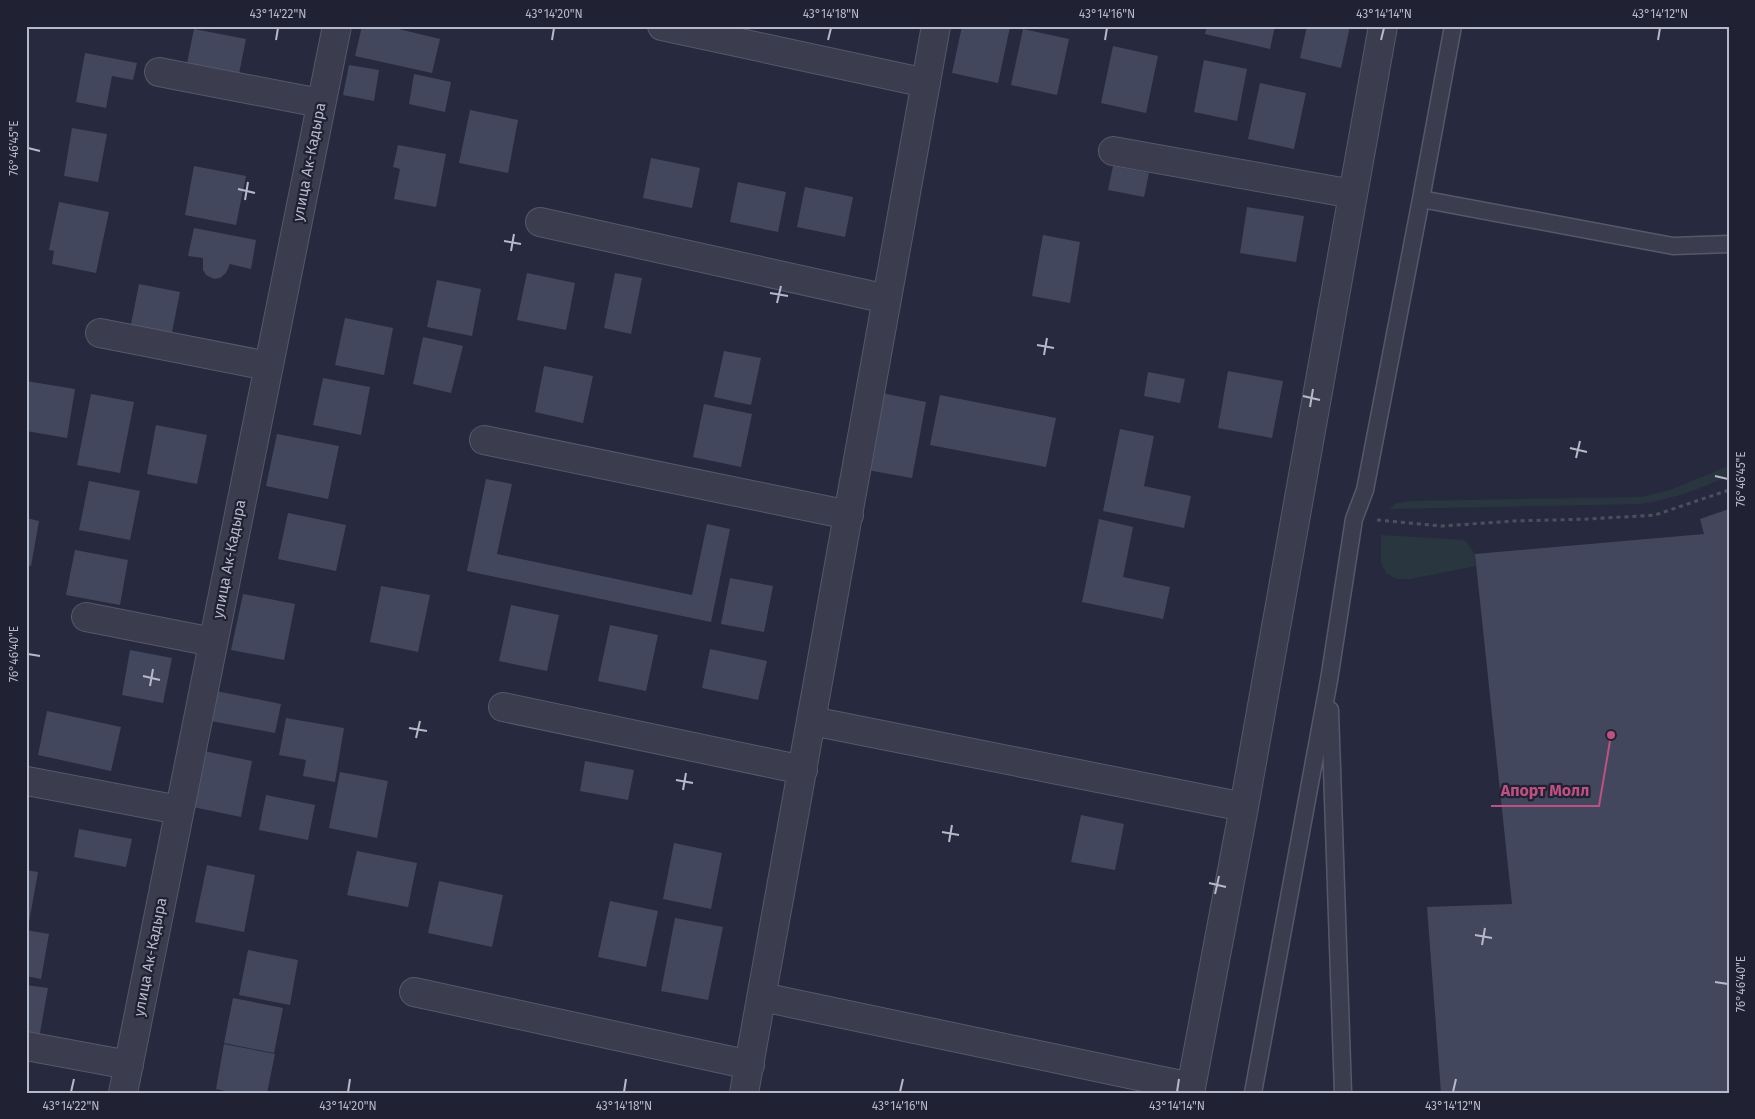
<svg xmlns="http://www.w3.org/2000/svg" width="1755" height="1119" font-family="'Fira Sans',sans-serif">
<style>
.green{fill:#29363f}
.building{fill:#43475d}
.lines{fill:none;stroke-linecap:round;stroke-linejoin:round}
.service-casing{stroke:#565869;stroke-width:19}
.minor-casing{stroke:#565869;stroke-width:30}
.path{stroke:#47535c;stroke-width:3;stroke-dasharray:4 4;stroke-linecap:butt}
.service{stroke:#3b3d4e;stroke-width:16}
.minor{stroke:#3b3d4e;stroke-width:28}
.ticks{fill:none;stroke:#b7b9c9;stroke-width:2}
.labels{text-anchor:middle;stroke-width:4.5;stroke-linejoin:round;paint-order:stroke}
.street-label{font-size:15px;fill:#b7b9c9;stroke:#202233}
.leader{fill:none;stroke:#be5082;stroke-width:2}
.callout-dot{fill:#be5082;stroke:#202233;stroke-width:2}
.callout-label{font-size:16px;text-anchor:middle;font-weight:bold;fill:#be5082;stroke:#202233;stroke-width:4.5;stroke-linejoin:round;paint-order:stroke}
.neatline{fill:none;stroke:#b7b9c9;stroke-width:2}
.ticks-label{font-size:12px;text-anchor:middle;fill:#b7b9c9}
</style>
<rect width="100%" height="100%" fill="#272a3e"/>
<path class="green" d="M 1729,466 L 1729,476 C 1699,489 1671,500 1639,504 L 1389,509 L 1397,503 L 1411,501 L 1642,497 L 1670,490 Z
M 1381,535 L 1465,540 L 1475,554 L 1476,566 L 1410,579 L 1397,579 L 1386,573 L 1381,562 Z"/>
<path class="building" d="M 362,26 L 386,26 L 440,39 L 432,73 L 355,56 Z
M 962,26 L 1010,27 L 998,83 L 952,73 Z
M 1207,26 L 1275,26 L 1270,49 L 1205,34 Z
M 1307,26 L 1350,26 L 1341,68 L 1300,58 Z
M 194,29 L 246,39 L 237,84 L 185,73 Z
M 1023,29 L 1069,39 L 1057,95 L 1011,85 Z
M 1113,46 L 1158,56 L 1146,113 L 1101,103 Z
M 85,53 L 137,63 L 133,80 L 112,76 L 106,108 L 76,102 Z
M 1204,60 L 1247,69 L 1237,121 L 1194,112 Z
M 349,65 L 379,70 L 374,101 L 343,95 Z
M 414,74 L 451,82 L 445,112 L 409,104 Z
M 1260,83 L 1306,93 L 1294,149 L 1248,139 Z
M 470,110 L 518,120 L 508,173 L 459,163 Z
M 72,128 L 107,134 L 98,182 L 64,176 Z
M 398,145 L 446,154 L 436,207 L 394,199 L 400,169 L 393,167 Z
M 651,158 L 700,168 L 692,208 L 643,198 Z
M 194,166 L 246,176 L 236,225 L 185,215 Z
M 1113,166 L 1149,173 L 1144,197 L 1108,190 Z
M 738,182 L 786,192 L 778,232 L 730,222 Z
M 805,187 L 853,197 L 845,237 L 797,227 Z
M 59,202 L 109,212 L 96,273 L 52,264 L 54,251 L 49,250 Z
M 1247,207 L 1304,216 L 1296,262 L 1240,253 Z
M 194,228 L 256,240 L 251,269 L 230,264 L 226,273 L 220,278 L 214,279 L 206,275 L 203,270 L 203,258 L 188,256 Z
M 1043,235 L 1080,242 L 1070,303 L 1032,296 Z
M 527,273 L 575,283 L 566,330 L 517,320 Z
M 615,273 L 642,278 L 631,334 L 604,328 Z
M 437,280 L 481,289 L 472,336 L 427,327 Z
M 139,284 L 180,292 L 171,337 L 130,329 Z
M 345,318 L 393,328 L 384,375 L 335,365 Z
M 423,337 L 463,346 L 451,393 L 413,384 Z
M 724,351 L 761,358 L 751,405 L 714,397 Z
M 544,366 L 593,376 L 583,423 L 535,412 Z
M 1228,371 L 1283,381 L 1272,438 L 1218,428 Z
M 1148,372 L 1185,379 L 1180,403 L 1144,396 Z
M 323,378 L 370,387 L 361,435 L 313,425 Z
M 26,381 L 75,389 L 67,438 L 26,431 Z
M 882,393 L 926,402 L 912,478 L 867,470 Z
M 91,394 L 134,402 L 120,473 L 77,465 Z
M 940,395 L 1056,418 L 1046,467 L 930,445 Z
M 704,404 L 752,414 L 741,467 L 693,457 Z
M 156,425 L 207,435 L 197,484 L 147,474 Z
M 1120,429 L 1154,436 L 1144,486 L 1191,496 L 1184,528 L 1103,511 Z
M 277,434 L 339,446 L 328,499 L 266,486 Z
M 486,479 L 512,484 L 497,554 L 692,595 L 707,524 L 730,529 L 711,622 L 467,571 Z
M 89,481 L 140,491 L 130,540 L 79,530 Z
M 1729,509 L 1729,1093 L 1441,1093 L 1427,907 L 1512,904 L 1475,554 L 1704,534 L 1700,519 Z
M 288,513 L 346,525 L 336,571 L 278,559 Z
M 26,518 L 39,521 L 31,566 L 26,565 Z
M 1099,519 L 1133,527 L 1123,577 L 1170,587 L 1163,619 L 1082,602 Z
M 75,550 L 128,560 L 120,605 L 66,595 Z
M 730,578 L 773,586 L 764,632 L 721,624 Z
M 381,586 L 430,595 L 418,652 L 370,642 Z
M 243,594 L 295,604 L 284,660 L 231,650 Z
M 511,605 L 559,615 L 547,671 L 499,661 Z
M 610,625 L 658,635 L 646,691 L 598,681 Z
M 710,649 L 767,661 L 758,700 L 702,688 Z
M 130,650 L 172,658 L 163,703 L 122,695 Z
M 216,691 L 281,704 L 275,733 L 211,721 Z
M 47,711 L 121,727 L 111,771 L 38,755 Z
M 286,718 L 344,728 L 335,782 L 303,776 L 306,760 L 279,755 Z
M 204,751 L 252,761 L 241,817 L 193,807 Z
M 585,761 L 634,770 L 628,800 L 580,791 Z
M 340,772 L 388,781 L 377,838 L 329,828 Z
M 266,795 L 315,805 L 308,840 L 259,830 Z
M 1081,815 L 1124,824 L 1115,870 L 1071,862 Z
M 79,829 L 132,839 L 126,867 L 74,857 Z
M 674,843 L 722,853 L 711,909 L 663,899 Z
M 357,851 L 417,863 L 408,907 L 347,895 Z
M 207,865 L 255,875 L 244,932 L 195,922 Z
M 26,870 L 38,872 L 28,928 L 26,927 Z
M 439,881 L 503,895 L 492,947 L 428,933 Z
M 610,901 L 658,911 L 646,967 L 598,957 Z
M 675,918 L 723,927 L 708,1000 L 661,991 Z
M 26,930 L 49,934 L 41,979 L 26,976 Z
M 248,950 L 298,960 L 290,1005 L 239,995 Z
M 26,985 L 48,988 L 38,1044 L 26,1042 Z
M 233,998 L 283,1008 L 274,1053 L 224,1043 Z
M 224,1044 L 275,1054 L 267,1093 L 234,1093 L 216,1089 Z"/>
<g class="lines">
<g class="service-casing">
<path id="service" d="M 1453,26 L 1421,199 L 1673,246 L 1729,244
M 1330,710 L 1343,1093
M 1253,1093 L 1329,680 L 1354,519 L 1365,490 L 1421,199"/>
</g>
<g class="minor-casing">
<path id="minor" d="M 662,26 L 926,83
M 159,72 L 320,103
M 1113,151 L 1353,194
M 540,222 L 887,299
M 100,333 L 268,366
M 484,440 L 849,515
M 86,617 L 213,642
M 503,707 L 803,770
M 812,721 L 1244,807
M 27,781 L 179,810
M 414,992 L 750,1065
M 762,997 L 1191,1087
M 26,1046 L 129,1065
M 123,1093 L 337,26
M 744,1093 L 936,26
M 1190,1093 L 1244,807 L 1383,26"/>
</g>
<path class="path" d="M 1377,520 L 1442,526 L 1514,521 L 1590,519 L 1655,515 L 1729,490"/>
<use href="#service" class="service"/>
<use href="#minor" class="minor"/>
</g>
<path class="ticks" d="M 276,40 L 278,28M 552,40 L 554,28M 828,40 L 831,28M 1105,40 L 1107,28M 1381,40 L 1384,28M 1658,40 L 1660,28M 28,148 L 40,151M 238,189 L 255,193M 245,200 L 248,182M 504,241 L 521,244M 511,251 L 514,234M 770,293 L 788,296M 777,303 L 781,286M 1037,345 L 1054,348M 1044,355 L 1047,338M 1303,396 L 1320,400M 1310,407 L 1313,389M 1570,448 L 1587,452M 1576,458 L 1580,441M 1715,476 L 1728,479M 28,654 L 40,656M 143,676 L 160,680M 150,686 L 153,669M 409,728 L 427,731M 416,738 L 420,721M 676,780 L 693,783M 683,790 L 686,773M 942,832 L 959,835M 949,842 L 952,825M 1209,883 L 1226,887M 1215,894 L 1219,876M 1475,935 L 1492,938M 1482,945 L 1485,928M 1715,982 L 1728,984M 71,1092 L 74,1079M 348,1092 L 350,1079M 624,1092 L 626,1079M 900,1092 L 903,1079M 1177,1092 L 1179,1079M 1453,1092 L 1456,1079"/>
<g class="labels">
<g class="street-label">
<text transform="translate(309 162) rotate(-79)" y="5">улица Ак-Кадыра</text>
<text transform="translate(229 559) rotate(-79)" y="5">улица Ак-Кадыра</text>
<text transform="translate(150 957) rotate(-79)" y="5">улица Ак-Кадыра</text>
</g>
</g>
<path class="leader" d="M1611 735L1599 806H1491"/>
<circle class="callout-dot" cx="1611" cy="735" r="5"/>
<g class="callout-label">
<text x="1545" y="796">Апорт Молл</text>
</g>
<rect width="1755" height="1119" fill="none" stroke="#202233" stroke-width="55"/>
<rect x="28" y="28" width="1700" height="1064" class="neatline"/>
<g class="ticks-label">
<text x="278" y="18">43°14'22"N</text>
<text x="554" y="18">43°14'20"N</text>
<text x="831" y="18">43°14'18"N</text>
<text x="1107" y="18">43°14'16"N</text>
<text x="1384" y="18">43°14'14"N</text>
<text x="1660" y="18">43°14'12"N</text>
<text transform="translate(14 148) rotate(-90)" y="4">76°46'45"E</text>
<text transform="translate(1741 479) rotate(-90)" y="4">76°46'45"E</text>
<text transform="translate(14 654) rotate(-90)" y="4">76°46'40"E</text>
<text transform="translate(1741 984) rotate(-90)" y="4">76°46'40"E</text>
<text x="71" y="1110">43°14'22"N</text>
<text x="348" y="1110">43°14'20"N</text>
<text x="624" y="1110">43°14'18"N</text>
<text x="900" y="1110">43°14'16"N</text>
<text x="1177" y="1110">43°14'14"N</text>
<text x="1453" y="1110">43°14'12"N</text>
</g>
</svg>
